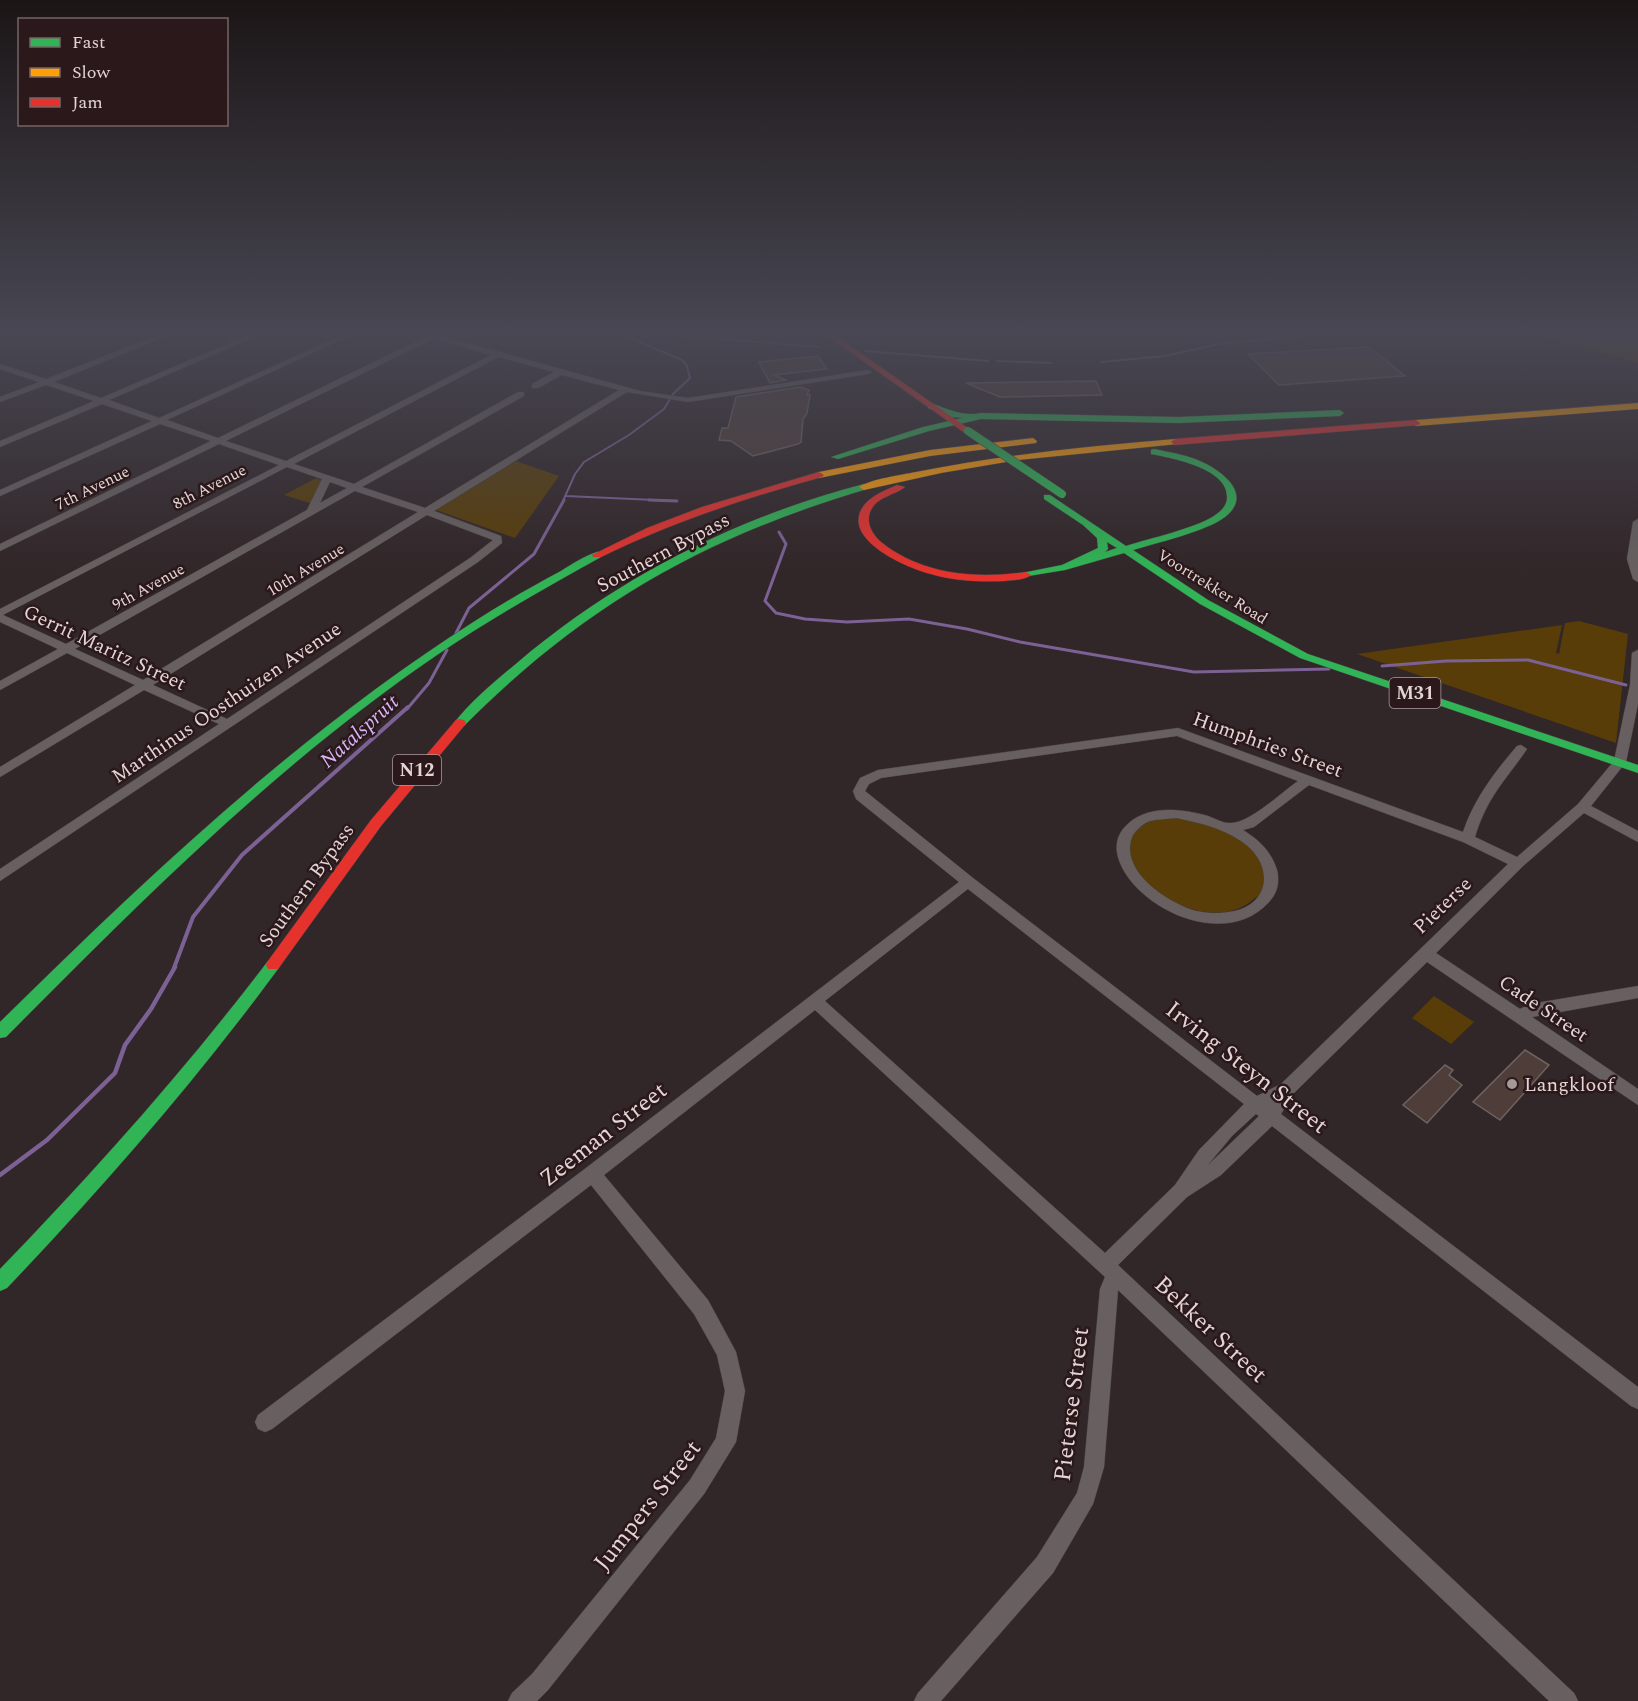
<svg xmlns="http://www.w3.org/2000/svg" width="1638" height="1701" font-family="Spectral,serif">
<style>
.green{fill:#583d09}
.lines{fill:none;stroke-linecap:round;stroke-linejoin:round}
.stream-far3{stroke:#7c6195;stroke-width:2}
.stream-far2{stroke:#7c6195;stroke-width:3}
.stream-far1{stroke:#7c6195;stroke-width:4}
.stream{stroke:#7c6195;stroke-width:4.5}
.building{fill:#4e3d38;stroke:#6c6362;stroke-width:1.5}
.street-casing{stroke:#4c4344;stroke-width:1}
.fast-casing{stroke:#4c4344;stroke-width:1}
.slow-casing{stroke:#4c4344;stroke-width:1}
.jam-casing{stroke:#4c4344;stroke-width:1}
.street{fill:#686060;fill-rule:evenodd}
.fast{fill:#30b455;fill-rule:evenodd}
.slow{fill:#ff9f0a;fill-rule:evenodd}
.jam{fill:#e5322d;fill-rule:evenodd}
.fast-bridge-casing{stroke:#4c4344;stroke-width:9;stroke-linecap:butt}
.fast-bridge{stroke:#30b455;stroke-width:8}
.poi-dot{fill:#a59899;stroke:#2b181a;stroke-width:2}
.labels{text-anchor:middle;stroke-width:5;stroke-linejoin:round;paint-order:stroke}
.far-street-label{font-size:16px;fill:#e3d5d6;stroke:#2b181a}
.shield{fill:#2b181a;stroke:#ac9c9e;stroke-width:1.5}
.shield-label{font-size:18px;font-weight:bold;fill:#e3d5d6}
.street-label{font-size:20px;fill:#e3d5d6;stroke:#2b181a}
.poi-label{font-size:20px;fill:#e3d5d6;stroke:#2b181a;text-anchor:start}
.water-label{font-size:21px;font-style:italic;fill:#d5b6f8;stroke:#2b181a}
.near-street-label{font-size:24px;fill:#e3d5d6;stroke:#2b181a}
</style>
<rect width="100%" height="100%" fill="#312628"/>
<path class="green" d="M 1539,335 L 1638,335 L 1638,363 Z
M 516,461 L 559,476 L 515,538 L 436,510 Z
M 316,478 L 323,481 L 313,504 L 284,495 Z
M 1579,621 L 1628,634 L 1616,743 L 1357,654 L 1562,625 L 1556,653 L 1559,654 L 1565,623 Z
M 1178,817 C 1210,824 1258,836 1265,874 C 1265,879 1265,888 1262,892 C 1261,895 1258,896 1255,898 C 1225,926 1174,910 1147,883 C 1140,876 1133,867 1126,859 L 1129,834 L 1155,818 Z
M 1434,996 L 1474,1022 L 1451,1044 L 1412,1018 Z"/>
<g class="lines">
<path class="stream-far3" d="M 673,335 L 820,347
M 865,351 L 988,361
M 997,361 L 1051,363
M 1101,362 L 1165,356 L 1219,344 L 1308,335
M 566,496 L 677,501
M 563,501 L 575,474 L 584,462 L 629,435 L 664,409 L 673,394 L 690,378 L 687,366 L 682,360 L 623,335"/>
<path class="stream-far2" d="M 649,500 L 677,501
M 779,532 L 786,544 L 765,601 L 776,613 L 805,619 L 847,622 L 909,619 L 967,629 L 1020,642 L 1194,672 L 1329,669
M 456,633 L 469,608 L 534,554 L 564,500
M 1382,666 L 1446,661 L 1528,660 L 1626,685
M 407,709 L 429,683 L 447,650"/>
<path class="stream-far1" d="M 174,968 L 193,917 L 242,855 L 408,707"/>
<path class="stream" d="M 0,1175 L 47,1140 L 115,1073 L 125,1045 L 151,1009 L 175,967"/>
</g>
<path class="building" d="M 1369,347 L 1405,376 L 1279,385 L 1248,354 Z
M 818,356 L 827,369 L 774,375 L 786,380 L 770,383 L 759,362 Z
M 1096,381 L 1102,395 L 1000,397 L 966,383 Z
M 800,387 L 809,390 L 807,395 L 810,395 L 807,413 L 803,419 L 801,442 L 798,444 L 753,456 L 731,441 L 719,440 L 722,428 L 728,428 L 736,397 Z
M 1525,1050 L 1549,1065 L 1500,1120 L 1473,1102 Z
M 1445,1065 L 1453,1070 L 1449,1075 L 1462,1085 L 1427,1123 L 1403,1105 Z"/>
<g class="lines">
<g class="street-casing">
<path id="street" d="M 158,335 L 169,335 L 54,382 L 101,398 L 248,335 L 259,335 L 109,400 L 159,418 L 342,335 L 352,335 L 167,420 L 218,438 L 425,337 L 422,335 L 439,335 L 640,391 L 688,398 L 868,370 L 872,372 L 868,374 L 688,402 L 627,392 L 434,511 L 501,536 L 502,543 L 478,562 L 0,881 L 0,869 L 219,724 L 144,690 L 0,777 L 0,767 L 135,685 L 67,653 L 0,690 L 0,681 L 58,649 L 0,622 L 0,609 L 279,465 L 219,444 L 0,551 L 0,544 L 211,441 L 160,424 L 0,496 L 0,490 L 152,421 L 102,404 L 0,447 L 0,441 L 94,401 L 46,385 L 0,402 L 0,397 L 39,382 L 0,369 L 0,364 L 46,379 ZM 433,339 L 491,355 L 286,461 L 226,441 ZM 499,357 L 554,372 L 532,384 L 532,388 L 538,388 L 562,375 L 619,390 L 425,508 L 362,487 L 524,396 L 524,392 L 518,392 L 354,484 L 294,464 ZM 287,467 L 322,479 L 307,510 L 66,644 L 3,615 ZM 330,482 L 347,488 L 320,503 ZM 355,491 L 418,512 L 143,680 L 75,649 ZM 427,515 L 493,540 L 470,558 L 227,719 L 153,685 Z
M 1638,519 L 1638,582 L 1633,579 L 1627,559 L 1633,522 Z
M 1638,650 L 1638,704 L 1626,762 L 1591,806 L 1638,831 L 1638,842 L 1584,813 L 1523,866 L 1436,953 L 1520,1009 L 1530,1004 L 1638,986 L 1638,998 L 1532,1017 L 1638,1089 L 1638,1105 L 1427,962 L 1293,1094 L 1281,1114 L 1638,1387 L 1638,1409 L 1631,1406 L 1272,1126 L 1221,1175 L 1187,1197 L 1118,1265 L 1574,1693 L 1578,1701 L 1549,1701 L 1118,1290 L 1104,1467 L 1093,1504 L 1053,1573 L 941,1701 L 914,1701 L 918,1693 L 1037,1557 L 1077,1493 L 1084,1467 L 1100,1289 L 1105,1277 L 815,1010 L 604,1175 L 708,1300 L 736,1352 L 745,1391 L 736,1442 L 704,1494 L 548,1690 L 537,1701 L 508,1701 L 512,1693 L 532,1674 L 690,1480 L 716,1438 L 725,1391 L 717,1355 L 694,1314 L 591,1185 L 272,1429 L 265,1432 L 258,1429 L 255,1422 L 258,1415 L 586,1168 L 959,882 L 856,799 L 853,791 L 860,778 L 878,770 L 1178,728 L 1463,832 C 1474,799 1494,773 1517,746 L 1521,745 L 1527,749 C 1505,781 1487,797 1475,837 L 1517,857 L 1578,804 L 1614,761 L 1630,685 L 1632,653 ZM 1177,736 L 1298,781 C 1282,792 1248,825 1229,823 C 1222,823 1214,818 1208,816 C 1180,808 1143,804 1123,829 C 1113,842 1116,857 1124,871 C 1150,915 1228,946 1268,903 C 1277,894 1280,883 1277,870 C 1271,851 1259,840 1243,830 L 1254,827 L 1309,785 L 1463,842 L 1508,864 L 1281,1084 L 1257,1096 L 973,878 L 865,791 L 869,784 L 881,778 ZM 1177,818 C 1200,823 1222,828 1241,841 C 1275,863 1272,907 1228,912 C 1218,914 1206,913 1196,911 C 1168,903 1122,873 1131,840 C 1133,832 1142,824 1150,821 C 1158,819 1168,819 1177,818 ZM 968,889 L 1244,1104 L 1199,1150 L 1175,1185 L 1105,1253 L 825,1001 ZM 1256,1114 L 1259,1116 L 1207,1166 L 1232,1136 Z"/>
</g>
<g class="fast-casing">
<path id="fast" d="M 931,403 C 947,409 964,417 981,413 L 1179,417 L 1340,410 L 1344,413 L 1340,416 L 1179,423 L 981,419 L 929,431 L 838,459 L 831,457 L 923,427 L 962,418 L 951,417 L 928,408 L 928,404 Z
M 1154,449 C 1168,452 1182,454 1195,459 C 1217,467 1256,493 1225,517 C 1207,531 1156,543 1133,550 L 1208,600 L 1308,654 L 1638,765 L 1638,773 L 1300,658 L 1200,604 L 1124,553 L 1065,570 L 1022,577 L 1022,573 L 1062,565 L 1098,548 L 1097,538 L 1083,525 L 1044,499 L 1044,495 L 1050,495 L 1126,546 C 1151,538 1193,529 1214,516 C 1221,511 1227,506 1227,497 C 1228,468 1171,458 1151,454 L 1151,450 ZM 1107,542 L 1117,548 L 1105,552 L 1108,549 Z
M 864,484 L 869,487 L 867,489 C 705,537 584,605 464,726 L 456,726 L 454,723 C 471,701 495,681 517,663 C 617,578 737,517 864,484 Z
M 597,552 L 601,553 L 601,557 C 545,588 490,619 437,655 C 278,763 141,901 6,1037 L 0,1038 L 0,1022 C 148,876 299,733 475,621 C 503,603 531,587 561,571 C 572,564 584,556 597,552 Z
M 273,959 L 278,961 L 280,965 L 278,969 C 195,1082 103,1187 7,1288 L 0,1291 L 0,1269 C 95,1171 185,1070 268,961 Z"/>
</g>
<g class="slow-casing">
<path id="slow" d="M 1638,403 L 1638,409 L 1416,426 L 1412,423 L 1416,420 Z
M 1033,438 L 1037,441 L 1036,443 L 930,456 L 819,478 L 814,475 L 819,472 L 930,450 Z
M 1175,439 L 1178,440 L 1178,444 L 1018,460 L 941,473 L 864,490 L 859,487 C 871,479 901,475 916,472 C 1002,455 1088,446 1175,439 Z"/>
</g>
<g class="jam-casing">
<path id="jam" d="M 826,335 L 835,335 L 972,431 L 965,433 Z
M 1416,420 L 1420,423 L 1419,425 L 1175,445 L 1171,442 L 1175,439 Z
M 819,472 L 824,475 L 822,477 C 746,498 672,522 601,557 L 593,557 L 592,555 L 647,528 L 702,507 Z
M 897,485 L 905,487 C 895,495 877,497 871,510 C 865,522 872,534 881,542 C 922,575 976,579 1026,572 L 1031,575 C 1025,580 1013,580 1005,581 C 980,582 954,581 931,574 C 907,568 837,538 865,504 C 873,495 886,490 897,485 Z
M 460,719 L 464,720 L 466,723 L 464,726 L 381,826 L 278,969 L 268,969 L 266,965 L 268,961 L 371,820 L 456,720 Z"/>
</g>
<use href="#street" class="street"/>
<use href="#fast" class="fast"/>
<use href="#slow" class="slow"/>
<use href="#jam" class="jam"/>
<g class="fast-bridge-casing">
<path id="fast-bridge" d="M 968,431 L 1062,494"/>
</g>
<use href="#fast-bridge" class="fast-bridge"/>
</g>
<linearGradient id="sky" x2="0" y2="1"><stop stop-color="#1b1516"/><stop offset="0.58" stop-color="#484753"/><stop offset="1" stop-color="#484753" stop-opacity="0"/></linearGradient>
<rect width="1638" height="573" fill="url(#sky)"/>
<circle class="poi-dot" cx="1512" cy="1084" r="6"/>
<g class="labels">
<g class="far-street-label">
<text transform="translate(209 486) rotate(-27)" y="6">8th Avenue</text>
<text transform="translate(92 487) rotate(-26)" y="6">7th Avenue</text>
<text transform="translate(305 569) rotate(-31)" y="6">10th Avenue</text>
<text transform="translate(148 586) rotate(-29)" y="6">9th Avenue</text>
<text transform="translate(1213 586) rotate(32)" y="6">Voortrekker Road</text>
</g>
<g class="shield">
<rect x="1389.5" y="678" width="51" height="30" rx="4.5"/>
<rect x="393" y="755" width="48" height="30" rx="4.5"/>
</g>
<g class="shield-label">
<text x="1415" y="699">M31</text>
<text x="417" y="776">N12</text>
</g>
<g class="street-label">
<text transform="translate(663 552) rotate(-28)" y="7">Southern Bypass</text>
<text transform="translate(105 647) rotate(25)" y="7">Gerrit Maritz Street</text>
<text transform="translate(226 702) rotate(-34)" y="7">Marthinus Oosthuizen Avenue</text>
<text transform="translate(1268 744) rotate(20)" y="7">Humphries Street</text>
<text transform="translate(306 885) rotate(-54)" y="7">Southern Bypass</text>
<text transform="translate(1442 905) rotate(-44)" y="7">Pieterse</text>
<text transform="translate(1544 1008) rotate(34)" y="7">Cade Street</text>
</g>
<g class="poi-label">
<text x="1524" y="1091">Langkloof</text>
</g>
<g class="water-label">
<text transform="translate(359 731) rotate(-42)" y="7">Natalspruit</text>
</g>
<g class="near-street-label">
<text transform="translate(1247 1067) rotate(38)" y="8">Irving Steyn Street</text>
<text transform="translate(603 1134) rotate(-38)" y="8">Zeeman Street</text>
<text transform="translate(1211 1329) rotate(43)" y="8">Bekker Street</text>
<text transform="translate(1071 1404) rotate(-83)" y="8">Pieterse Street</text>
<text transform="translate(647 1505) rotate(-52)" y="8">Jumpers Street</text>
</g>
</g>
<rect x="18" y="18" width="210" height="108" fill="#2b181a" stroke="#756465" stroke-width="1.5"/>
<rect x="30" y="38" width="30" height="9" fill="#30b455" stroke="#756465" stroke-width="1.5"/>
<text x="72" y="48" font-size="18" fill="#e3d5d6">Fast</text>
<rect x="30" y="68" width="30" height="9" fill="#ff9f0a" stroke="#756465" stroke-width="1.5"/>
<text x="72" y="78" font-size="18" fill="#e3d5d6">Slow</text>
<rect x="30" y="98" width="30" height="9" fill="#e5322d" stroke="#756465" stroke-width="1.5"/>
<text x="72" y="108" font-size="18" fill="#e3d5d6">Jam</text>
</svg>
